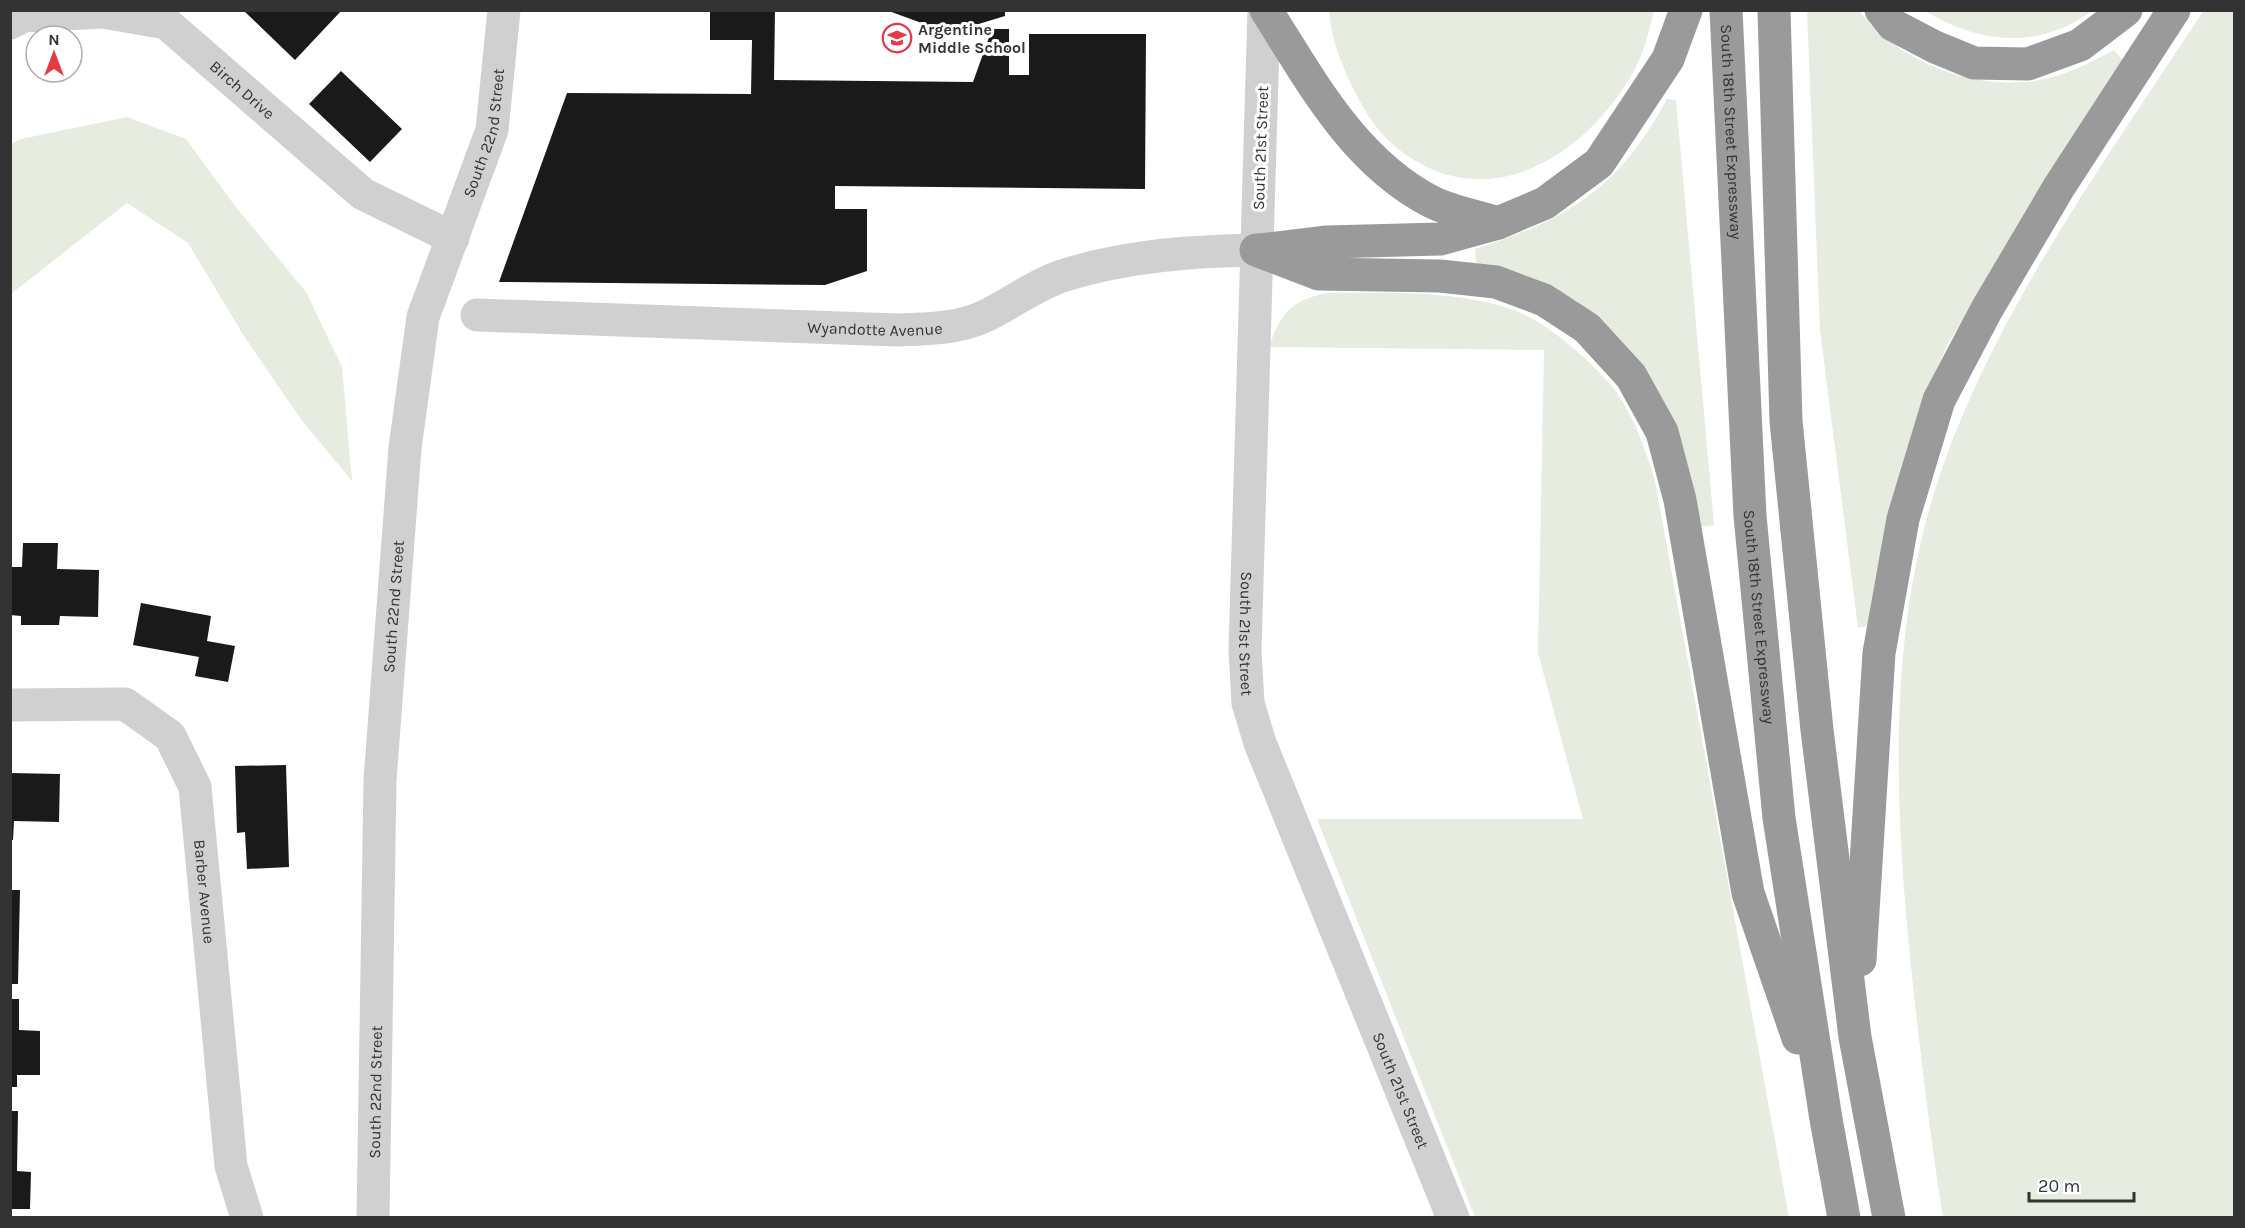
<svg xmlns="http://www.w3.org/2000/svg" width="2245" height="1228" font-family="Karla,sans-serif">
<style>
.green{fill:#e6ecdf}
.building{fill:#1a1a1a}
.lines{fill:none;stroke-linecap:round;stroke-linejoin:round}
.minor{stroke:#d0d0d0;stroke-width:33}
.motorway{stroke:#9a9a9a;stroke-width:33}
.labels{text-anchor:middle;stroke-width:6;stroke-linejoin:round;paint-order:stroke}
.poi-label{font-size:16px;font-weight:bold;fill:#333;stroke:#fff;text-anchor:start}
.street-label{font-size:16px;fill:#333;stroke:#fff}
</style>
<rect width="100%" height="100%" fill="#fff"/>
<path class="green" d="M 1329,11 L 1329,10 L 1654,11 C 1649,30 1644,53 1634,71 C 1594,143 1509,208 1425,166 C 1390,148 1372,126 1355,92 C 1342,66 1331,40 1329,11 Z
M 1807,11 L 1859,11 C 1902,66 1987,97 2056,76 C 2077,70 2095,60 2114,50 L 2123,60 L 1948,344 L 1936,370 L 1870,625 L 1858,628 L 1820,330 Z
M 1925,11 L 2092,11 C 2039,50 1979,44 1925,11 Z
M 2203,11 L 2234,11 L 2234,1217 L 1943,1217 C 1932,1150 1924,1081 1916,1013 C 1896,832 1881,638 1944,463 C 2002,300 2110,155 2203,11 Z
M 1667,99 L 1676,100 L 1714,525 L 1699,527 L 1687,463 L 1677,430 L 1645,370 L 1512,274 L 1476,263 L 1475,249 C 1569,219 1619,188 1667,99 Z
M 127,117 L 186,139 L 235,206 L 306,292 L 342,367 L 352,481 L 300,418 L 244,336 L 188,243 L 127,203 L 11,294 L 11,144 L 21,139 Z
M 1325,293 C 1385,293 1453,290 1511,309 C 1545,320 1595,364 1617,393 C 1635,419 1646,451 1655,481 L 1789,1217 L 1475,1217 L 1317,819 L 1583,819 L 1538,653 L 1544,350 L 1269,347 C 1281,313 1290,302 1325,293 Z"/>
<path class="building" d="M 243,10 L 342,10 L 295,60 Z
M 710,10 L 775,10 L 774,80 L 973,82 L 992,29 L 1009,29 L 1009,75 L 1029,75 L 1029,34 L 1146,34 L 1145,189 L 835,186 L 835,209 L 867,209 L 867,271 L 825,285 L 499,282 L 567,93 L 751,94 L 752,40 L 710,40 Z
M 886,10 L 1005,10 L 1005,16 L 949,33 Z
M 341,71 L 402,129 L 370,162 L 309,104 Z
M 23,543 L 58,543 L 57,569 L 99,570 L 98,617 L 60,616 L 59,625 L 21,625 L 21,616 L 10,615 L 10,567 L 22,567 Z
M 141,603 L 211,616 L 207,641 L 235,646 L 228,682 L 195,676 L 199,657 L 133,645 Z
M 286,765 L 289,867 L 247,869 L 245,832 L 237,833 L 235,766 Z
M 10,773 L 60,774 L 59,822 L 14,821 L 13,840 L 10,840 Z
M 10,890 L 20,890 L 18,984 L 10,984 Z
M 10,999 L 19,999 L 19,1030 L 40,1031 L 40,1075 L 17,1075 L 17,1087 L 10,1087 Z
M 10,1111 L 18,1111 L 17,1171 L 31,1172 L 30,1209 L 10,1209 Z"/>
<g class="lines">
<g class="minor">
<path id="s1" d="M 1264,10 L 1245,650 L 1248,703 L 1260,743 L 1453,1218"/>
<path id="s2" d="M 10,23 L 24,16 L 103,12 L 166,23 L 363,194 L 453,238"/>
<path id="s3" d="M 477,315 L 898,330 C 927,329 956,329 983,317 C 1011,304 1036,284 1065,275 C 1126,256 1192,251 1256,250"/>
<path id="s4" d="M 10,705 L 125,704 L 170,736 L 195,787 L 231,1166 L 247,1218"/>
<path id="s5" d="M 373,1218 L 380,780 L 405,448 L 423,317 L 492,130 L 504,10"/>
</g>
<g class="motorway">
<path d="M 1266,10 C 1311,81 1354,162 1432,202 C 1452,212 1477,216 1498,223"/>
<path id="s6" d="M 1726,10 L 1750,516 L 1779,818 L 1826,1119 L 1844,1218"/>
<path d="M 1774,10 L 1786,421 L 1817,730 L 1855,1037 L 1889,1218"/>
<path d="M 1881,10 L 1893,25 L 1935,47 L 1974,63 L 2028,64 L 2080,45 L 2126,10"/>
<path d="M 1256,250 L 1319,274 L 1440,276 L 1496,282 L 1544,300 L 1587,328 L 1631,376 L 1662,432 L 1680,500 L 1748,893 L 1798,1038"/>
<path d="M 1260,250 L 1327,242 L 1440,239 L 1498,223 L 1545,203 L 1599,163 L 1668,59 L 1686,10"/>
<path d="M 1860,960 L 1879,653 L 1903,519 L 1939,400 L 1987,309 L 2059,187 L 2174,10"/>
</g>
</g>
<defs>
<g id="school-ring" transform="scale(1.5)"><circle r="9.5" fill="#fff" stroke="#e63946" stroke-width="1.5"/><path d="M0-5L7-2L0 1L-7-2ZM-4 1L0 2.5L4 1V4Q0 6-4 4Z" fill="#e63946"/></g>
</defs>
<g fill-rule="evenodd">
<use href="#school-ring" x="897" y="38"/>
</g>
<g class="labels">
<g class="poi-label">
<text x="918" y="35">Argentine<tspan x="918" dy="18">Middle School</tspan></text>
</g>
<g class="street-label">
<text dy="6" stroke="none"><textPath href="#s2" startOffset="260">Birch Drive</textPath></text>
<text dy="6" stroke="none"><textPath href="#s6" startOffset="122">South 18th Street Expressway</textPath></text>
<text dy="6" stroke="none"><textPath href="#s5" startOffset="1098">South 22nd Street</textPath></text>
<text transform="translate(1260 148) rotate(-88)" y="6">South 21st Street</text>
<text dy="6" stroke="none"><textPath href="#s3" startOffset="398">Wyandotte Avenue</textPath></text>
<text dy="6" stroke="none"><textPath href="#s5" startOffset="612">South 22nd Street</textPath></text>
<text dy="6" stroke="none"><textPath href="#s6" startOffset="608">South 18th Street Expressway</textPath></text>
<text dy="6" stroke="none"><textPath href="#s1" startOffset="624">South 21st Street</textPath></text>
<text dy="6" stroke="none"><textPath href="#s4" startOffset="332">Barber Avenue</textPath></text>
<text dy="6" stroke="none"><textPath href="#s1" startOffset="1110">South 21st Street</textPath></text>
<text dy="6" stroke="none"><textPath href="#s5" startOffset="126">South 22nd Street</textPath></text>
</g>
</g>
<rect width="2245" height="1228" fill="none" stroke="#333333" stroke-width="24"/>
<g transform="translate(54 54)"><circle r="28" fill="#ffffff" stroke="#adadad" stroke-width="1.5"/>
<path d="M0-4.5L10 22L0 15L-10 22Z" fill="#e63946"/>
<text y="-9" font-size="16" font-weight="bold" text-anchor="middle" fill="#333333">N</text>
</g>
<path d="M2029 1192v9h105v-9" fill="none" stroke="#333333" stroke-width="3"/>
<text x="2038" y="1192" font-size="18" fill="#333333" stroke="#ffffff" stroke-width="4.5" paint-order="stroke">20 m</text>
</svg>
